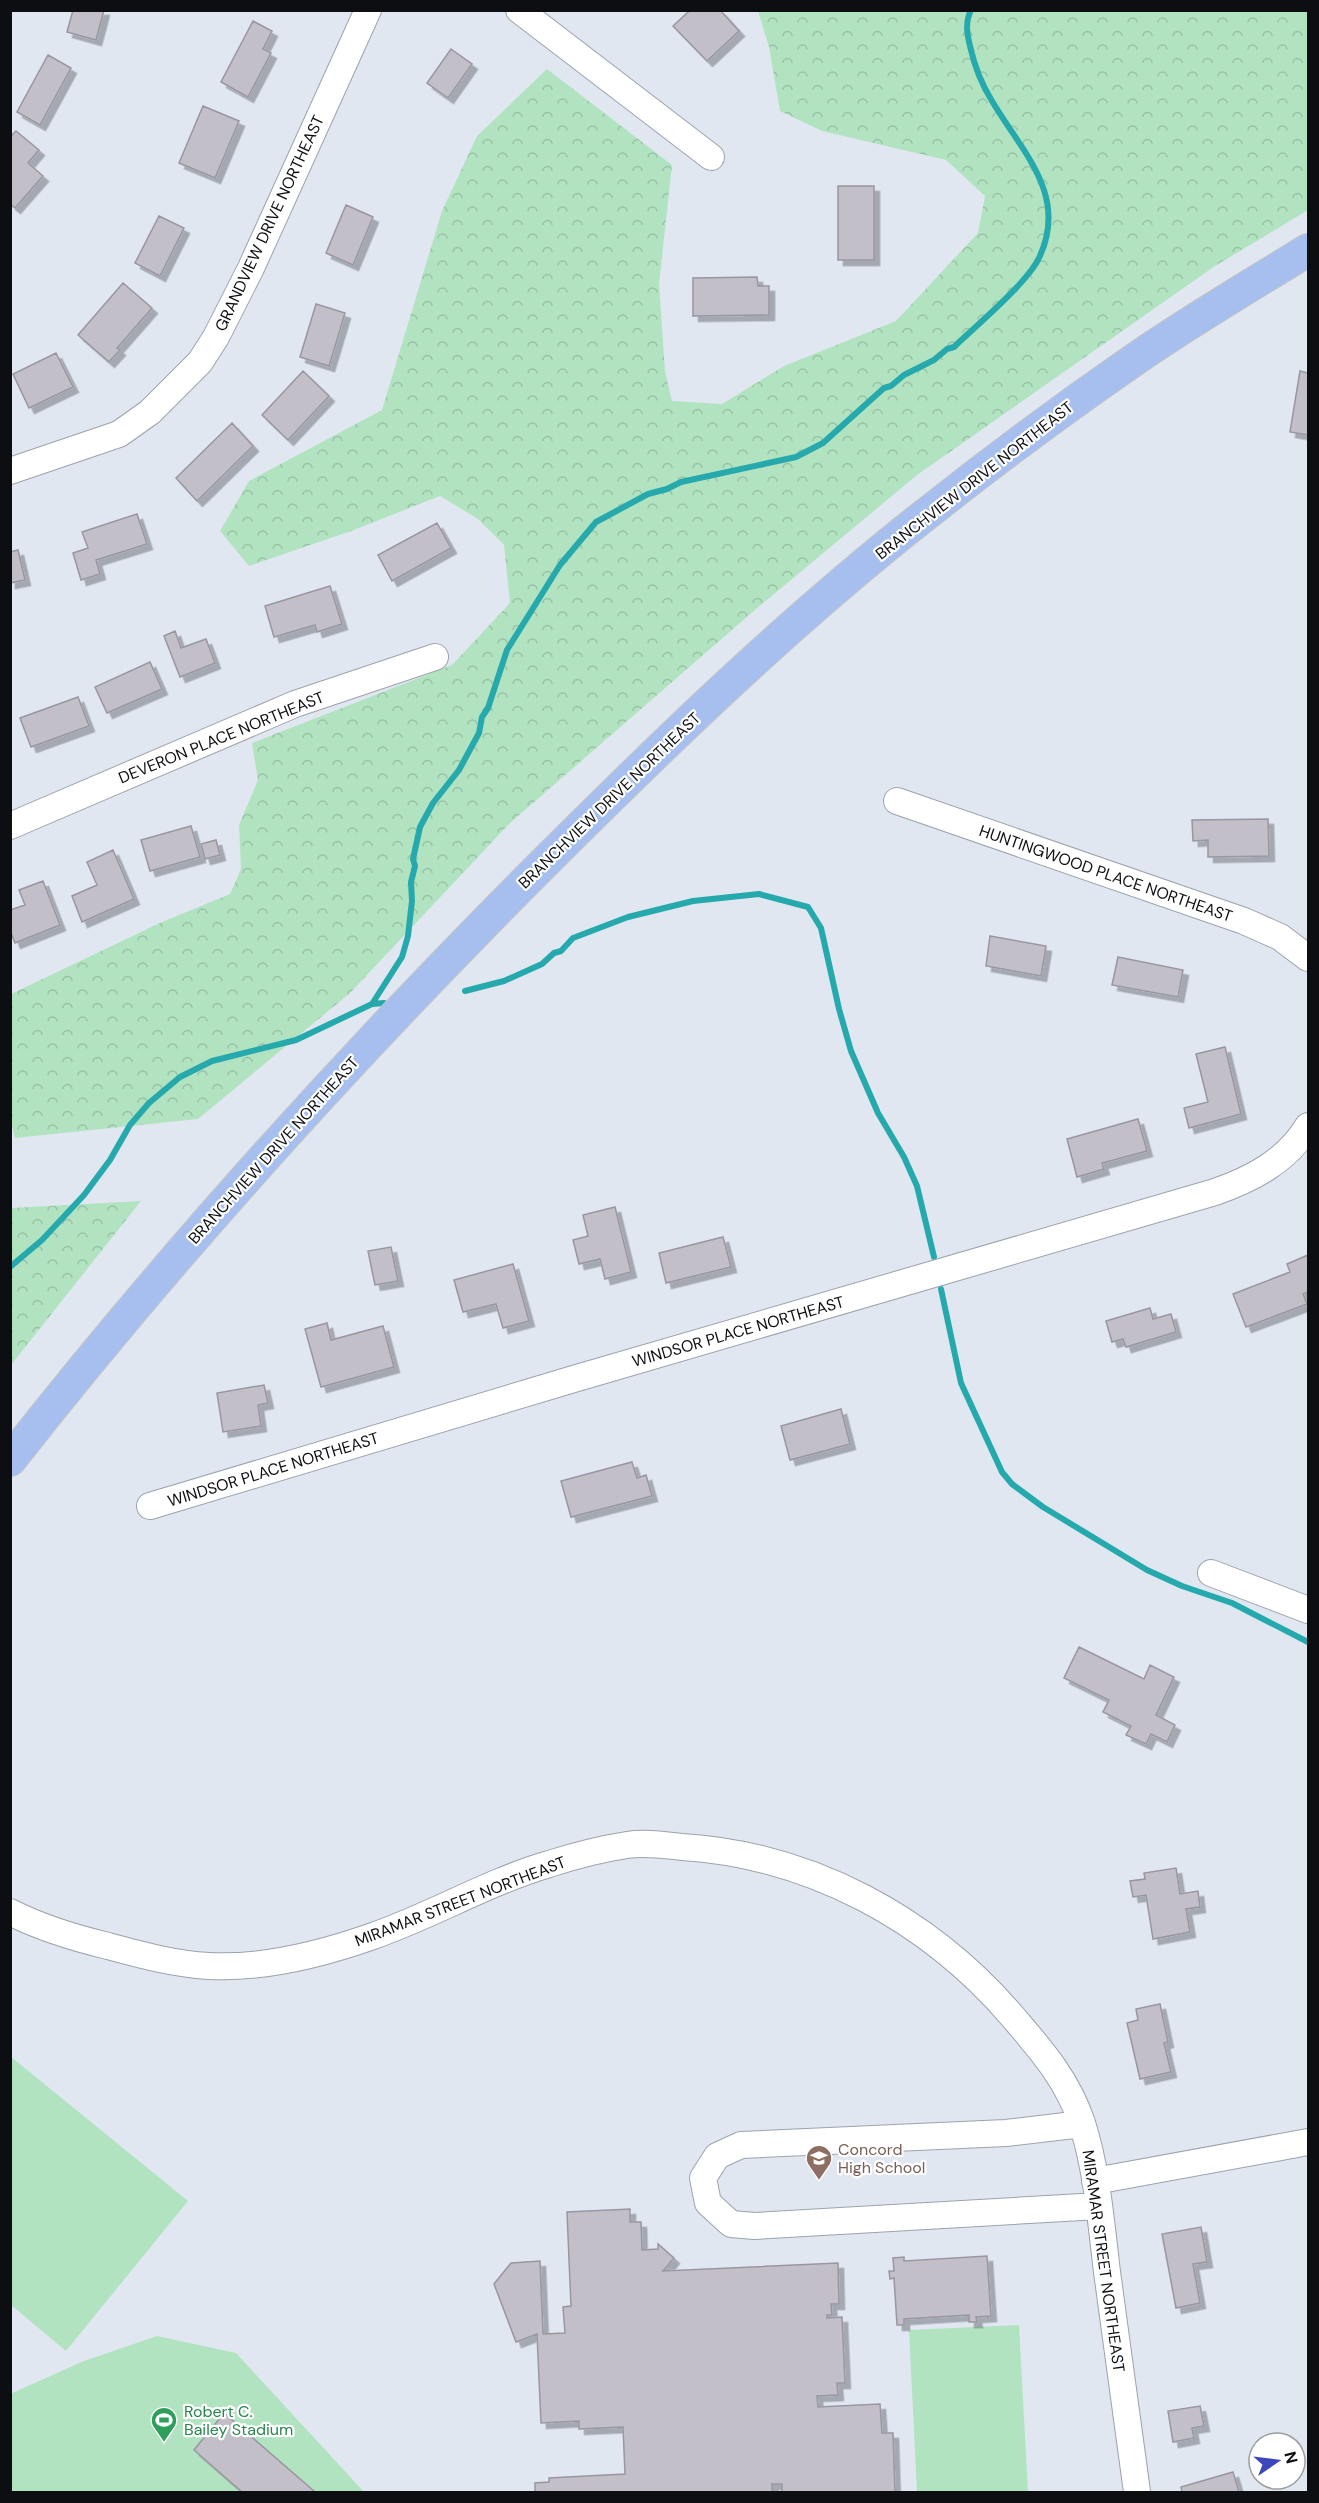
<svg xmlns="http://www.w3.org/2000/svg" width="1319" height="2503" font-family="'DM Sans',sans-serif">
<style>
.forest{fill:url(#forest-crowns)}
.park{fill:#b2e3c1}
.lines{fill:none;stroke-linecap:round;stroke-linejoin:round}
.stream{stroke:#25a9ac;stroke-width:6}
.building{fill:#c2bfc9;stroke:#9996a0;stroke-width:1.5;filter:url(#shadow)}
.minor-casing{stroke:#9da3ac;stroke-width:28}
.major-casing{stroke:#c5c5c6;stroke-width:34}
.minor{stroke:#fff;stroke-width:26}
.major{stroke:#a6bfef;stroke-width:32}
.labels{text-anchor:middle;stroke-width:4.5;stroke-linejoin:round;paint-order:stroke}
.street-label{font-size:16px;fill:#0c0e11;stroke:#fff}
.education-label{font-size:16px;fill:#785e54;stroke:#fff;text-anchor:start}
.leisure-label{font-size:16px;fill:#27864d;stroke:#fff;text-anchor:start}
</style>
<defs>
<pattern id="forest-crowns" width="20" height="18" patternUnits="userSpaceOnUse" patternTransform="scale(1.5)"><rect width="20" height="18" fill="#b2e3c1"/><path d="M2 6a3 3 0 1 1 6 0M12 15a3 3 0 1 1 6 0" fill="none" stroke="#98c2a5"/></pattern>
<filter id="shadow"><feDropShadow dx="5.5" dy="5.5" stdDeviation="0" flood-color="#0004"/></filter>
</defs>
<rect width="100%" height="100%" fill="#e0e7f1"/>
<path class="forest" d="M 758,11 L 1308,11 L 1308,210 L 1215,266 L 917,475 L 756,609 L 510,823 L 350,993 L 198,1119 L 15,1138 L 10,1119 L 11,994 L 162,922 L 230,894 L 241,869 L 239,825 L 258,780 L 252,743 L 452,665 L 510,603 L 504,545 L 478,519 L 440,496 L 351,531 L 249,566 L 220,531 L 249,481 L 382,410 L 442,211 L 477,136 L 547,69 L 672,165 L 659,284 L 665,371 L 672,401 L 722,404 L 784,366 L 896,321 L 978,233 L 985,196 L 946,160 L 822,131 L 780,111 L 769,47 Z
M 141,1201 L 11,1365 L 11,1208 Z"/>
<path class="park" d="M 10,2056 L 188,2201 L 66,2351 L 11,2305 Z
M 1019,2325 L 1028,2492 L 917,2492 L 909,2330 Z
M 157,2336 L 236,2353 L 364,2492 L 11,2492 L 10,2394 L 84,2361 Z"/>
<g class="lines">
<path class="stream" d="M 465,991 L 504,981 L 542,964 L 554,953 L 561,951 L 573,938 L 628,917 L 693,901 L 759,894 L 808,907 L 821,928 L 839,1009 L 851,1051 L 878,1113 L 904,1157 L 917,1186 L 934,1257
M 372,1004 L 384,1003
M 10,1267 L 42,1240 L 84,1195 L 110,1160 L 130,1125 L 149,1103 L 180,1077 L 212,1061 L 296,1040 L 372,1004 L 402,957 L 408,936 L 412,901 L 411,882 L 415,866 L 413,859 L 420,827 L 433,803 L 459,770 L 479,733 L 482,717 L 488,708 L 507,650 L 560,565 L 596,522 L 648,494 L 667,489 L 681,482 L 796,457 L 823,443 L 884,388 L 891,386 L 904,375 L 934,360 L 947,349 L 954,347 C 976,326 1027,283 1039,258 C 1069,195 1022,152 992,101 C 982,85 974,64 970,46 C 967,34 965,22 971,10
M 941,1289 L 961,1383 L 1002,1472 L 1012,1484 L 1043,1507 L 1147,1570 L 1182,1586 L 1232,1603 L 1308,1642"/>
</g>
<path class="building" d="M 73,10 L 104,10 L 96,40 L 67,32 Z
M 687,10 L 720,10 L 739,31 L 707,61 L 673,26 L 688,12 Z
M 253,21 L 272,31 L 263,49 L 271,53 L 248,97 L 221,82 Z
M 451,49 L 472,64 L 448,98 L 427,83 Z
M 48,55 L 71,68 L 40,125 L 17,112 Z
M 203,106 L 239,121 L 215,178 L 179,163 Z
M 16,131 L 39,150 L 28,163 L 43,176 L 15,208 L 10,204 L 10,137 Z
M 838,186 L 874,186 L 874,260 L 838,260 Z
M 346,205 L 373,217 L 353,265 L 326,253 Z
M 159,216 L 184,228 L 160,276 L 135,263 Z
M 757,277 L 758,286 L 769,286 L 769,315 L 693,316 L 693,278 Z
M 123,283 L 152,308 L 117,348 L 120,350 L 109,362 L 78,335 Z
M 316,304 L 345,313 L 329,366 L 300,357 Z
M 56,353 L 73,387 L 29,408 L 13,374 Z
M 303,371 L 329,396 L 288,440 L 262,415 Z
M 1300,371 L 1308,373 L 1308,435 L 1290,432 Z
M 232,423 L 253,446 L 197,501 L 176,478 Z
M 137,514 L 147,544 L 96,560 L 100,574 L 81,580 L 73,553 L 88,548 L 82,532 Z
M 437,523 L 451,548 L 392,581 L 378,555 Z
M 18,550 L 25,580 L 10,583 L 10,552 Z
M 330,586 L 342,624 L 317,632 L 315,625 L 274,637 L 265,606 Z
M 175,631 L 181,648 L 206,639 L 215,663 L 180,677 L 164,636 Z
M 150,662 L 162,689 L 107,713 L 95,687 Z
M 78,697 L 89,726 L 31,747 L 20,718 Z
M 1268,819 L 1269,856 L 1208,857 L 1208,840 L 1193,841 L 1192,820 Z
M 191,826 L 200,857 L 150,871 L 141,840 Z
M 216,840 L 220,855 L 205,859 L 201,844 Z
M 113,850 L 134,899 L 82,922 L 72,896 L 97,885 L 87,862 Z
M 43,881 L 60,925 L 15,943 L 10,930 L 10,910 L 25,905 L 19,890 Z
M 990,936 L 1046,946 L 1041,976 L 986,966 Z
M 1118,957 L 1183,970 L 1178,997 L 1112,985 Z
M 1225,1047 L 1241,1114 L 1189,1128 L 1184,1108 L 1208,1102 L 1196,1054 Z
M 1138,1119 L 1147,1151 L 1102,1163 L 1104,1169 L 1077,1177 L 1067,1139 Z
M 615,1207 L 631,1272 L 605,1279 L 600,1259 L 579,1264 L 573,1240 L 588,1236 L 583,1215 Z
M 723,1237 L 731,1267 L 666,1283 L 659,1253 Z
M 391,1247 L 398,1281 L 375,1285 L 368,1251 Z
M 1308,1255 L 1308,1292 L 1303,1294 L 1307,1304 L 1246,1327 L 1233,1294 L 1290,1272 L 1287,1264 Z
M 513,1264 L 529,1321 L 503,1328 L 496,1304 L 463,1312 L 454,1280 Z
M 1150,1308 L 1153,1319 L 1171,1314 L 1176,1332 L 1126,1347 L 1123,1339 L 1112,1342 L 1106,1321 Z
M 327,1323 L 331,1340 L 383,1326 L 394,1367 L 321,1387 L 305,1329 Z
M 264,1385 L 268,1403 L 258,1405 L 261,1426 L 223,1432 L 217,1393 Z
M 841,1409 L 850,1444 L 790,1460 L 781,1426 Z
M 632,1462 L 637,1478 L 646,1475 L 652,1496 L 571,1517 L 561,1481 Z
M 1079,1647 L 1144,1679 L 1150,1665 L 1174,1677 L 1156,1715 L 1175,1725 L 1167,1742 L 1151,1734 L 1146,1744 L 1126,1735 L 1131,1726 L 1103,1712 L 1109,1700 L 1064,1678 Z
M 1176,1868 L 1180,1894 L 1198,1891 L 1200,1907 L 1186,1909 L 1190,1932 L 1153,1939 L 1146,1895 L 1133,1897 L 1130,1881 L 1145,1879 L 1144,1873 Z
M 1160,2004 L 1168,2042 L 1164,2043 L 1171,2072 L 1140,2079 L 1127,2023 L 1138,2020 L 1136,2009 Z
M 630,2209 L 630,2222 L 641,2222 L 642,2250 L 658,2249 L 658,2244 L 674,2258 L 663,2271 L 838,2263 L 839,2304 L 831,2304 L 832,2315 L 827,2315 L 827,2318 L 842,2317 L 845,2383 L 837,2383 L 838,2395 L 817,2396 L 818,2407 L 880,2404 L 882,2433 L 893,2433 L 895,2492 L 782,2492 L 782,2484 L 772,2484 L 772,2492 L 535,2492 L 535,2483 L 549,2482 L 549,2478 L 625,2474 L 623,2427 L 579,2429 L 579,2421 L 541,2423 L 537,2334 L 516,2342 L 494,2284 L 511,2263 L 540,2261 L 543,2334 L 565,2333 L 563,2307 L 571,2306 L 567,2212 Z
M 1201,2227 L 1207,2262 L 1193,2264 L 1200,2303 L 1176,2308 L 1162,2234 Z
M 987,2256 L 991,2316 L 976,2317 L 977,2322 L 969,2322 L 969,2315 L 904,2319 L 904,2325 L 897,2325 L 894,2278 L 890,2279 L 889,2271 L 894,2271 L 893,2258 L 904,2257 L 904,2261 Z
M 1200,2406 L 1204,2426 L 1192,2428 L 1194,2438 L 1173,2442 L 1168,2411 Z
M 224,2413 L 315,2492 L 242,2492 L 194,2450 Z
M 1233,2472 L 1239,2492 L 1182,2492 L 1181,2487 Z"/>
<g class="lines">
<g class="minor-casing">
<path id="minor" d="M 519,10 L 711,157
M 10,471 L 119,434 L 150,412 L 200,362 L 216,337 L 251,268 L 368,10
M 897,801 L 1244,921 L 1280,937 L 1308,958
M 10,826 L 295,704 L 435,657
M 150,1506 L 577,1378 L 1215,1192 C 1252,1179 1287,1161 1308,1126
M 1211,1573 L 1308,1610
M 10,1912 C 41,1928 75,1938 108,1946 C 141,1955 174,1964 209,1966 C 264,1969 322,1954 373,1936 C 433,1915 488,1882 549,1864 C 574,1856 601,1849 627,1845 C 645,1842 664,1845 682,1847 C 811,1855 929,1919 1013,2017 C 1042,2051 1067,2079 1082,2123 C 1097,2170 1101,2222 1107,2272 C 1117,2345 1127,2419 1137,2492
M 1082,2124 L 1006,2133 L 741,2145 L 717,2156 L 703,2178 L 708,2203 L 731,2224 L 755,2226 L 1099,2206
M 1095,2181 L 1308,2142"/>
</g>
<g class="major-casing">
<path id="major" d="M 10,1460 C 171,1255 346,1062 529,878 C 656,751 784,626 925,515 C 993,461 1063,409 1134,360 C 1190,321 1250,286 1308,250"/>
</g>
<use href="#minor" class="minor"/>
<use href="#major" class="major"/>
</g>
<defs>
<g id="school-pin" transform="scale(1.35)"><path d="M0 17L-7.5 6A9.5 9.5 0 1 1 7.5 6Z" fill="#8d6e63" stroke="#fff"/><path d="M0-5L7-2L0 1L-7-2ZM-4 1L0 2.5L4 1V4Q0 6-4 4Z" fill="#fff"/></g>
<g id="stadium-pin" transform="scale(1.35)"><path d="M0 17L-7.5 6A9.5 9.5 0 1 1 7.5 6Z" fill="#2e9e5b" stroke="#fff"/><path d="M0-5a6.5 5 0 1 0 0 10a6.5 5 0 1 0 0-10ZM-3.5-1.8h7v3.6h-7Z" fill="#fff"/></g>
</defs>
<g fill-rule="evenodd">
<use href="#school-pin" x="819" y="2158"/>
<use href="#stadium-pin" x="164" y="2420"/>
</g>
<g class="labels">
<g class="street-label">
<text transform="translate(269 223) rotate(-65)" y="6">GRANDVIEW DRIVE NORTHEAST</text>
<text transform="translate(974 480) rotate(-38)" y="6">BRANCHVIEW DRIVE NORTHEAST</text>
<text transform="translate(221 737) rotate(-22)" y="6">DEVERON PLACE NORTHEAST</text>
<text transform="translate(609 800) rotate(-44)" y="6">BRANCHVIEW DRIVE NORTHEAST</text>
<text transform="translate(1106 873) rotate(19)" y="6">HUNTINGWOOD PLACE NORTHEAST</text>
<text transform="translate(273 1150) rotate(-48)" y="6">BRANCHVIEW DRIVE NORTHEAST</text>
<text transform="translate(738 1331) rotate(-16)" y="6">WINDSOR PLACE NORTHEAST</text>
<text transform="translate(273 1469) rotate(-17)" y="6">WINDSOR PLACE NORTHEAST</text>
<text transform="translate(460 1901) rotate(-21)" y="6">MIRAMAR STREET NORTHEAST</text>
<text transform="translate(1104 2261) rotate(82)" y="6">MIRAMAR STREET NORTHEAST</text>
</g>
<g class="education-label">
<text x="838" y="2155">Concord<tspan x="838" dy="18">High School</tspan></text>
</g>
<g class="leisure-label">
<text x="184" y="2417">Robert C.<tspan x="184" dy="18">Bailey Stadium</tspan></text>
</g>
</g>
<rect width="1319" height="2503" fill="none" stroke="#0c0e11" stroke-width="24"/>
<g transform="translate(1277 2461) rotate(76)"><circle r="28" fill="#ffffff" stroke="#9e9fa0" stroke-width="1.5"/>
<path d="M0-4.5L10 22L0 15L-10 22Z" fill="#3b47ba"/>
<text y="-9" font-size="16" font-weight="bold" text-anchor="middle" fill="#0c0e11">N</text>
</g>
</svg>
